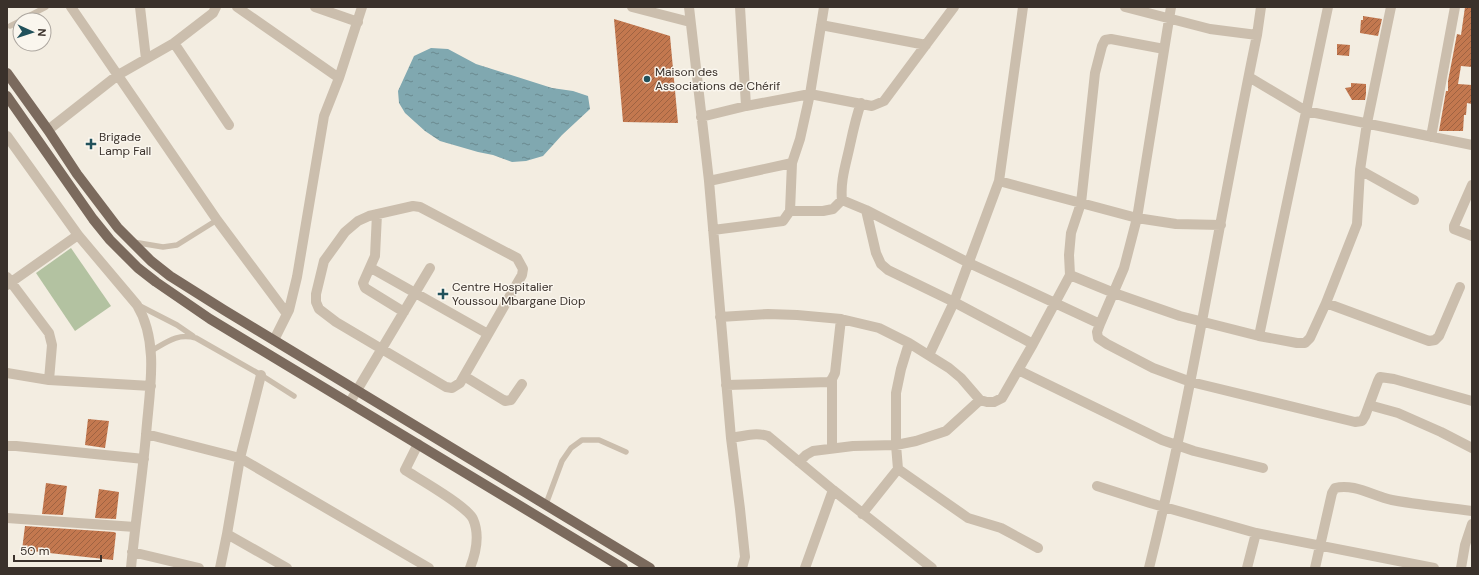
<svg xmlns="http://www.w3.org/2000/svg" width="1479" height="575" font-family="'DM Sans',sans-serif">
<style>
.garden{fill:#b3c2a1}
.water{fill:url(#water-ripples)}
.building{fill:url(#building-hatch)}
.lines{fill:none;stroke-linecap:round;stroke-linejoin:round}
.service{stroke:#cbbead;stroke-width:5.5}
.minor{stroke:#cbbead;stroke-width:10}
.primary{stroke:#7b6a5d;stroke-width:10}
.poi-dot{fill:#21515b;stroke:#faf6ee;stroke-width:1.5}
.labels{text-anchor:middle;stroke-width:3;stroke-linejoin:round;paint-order:stroke}
.poi-label{font-size:12px;fill:#3a312b;stroke:#faf6ee;text-anchor:start}
</style>
<defs>
<pattern id="water-ripples" width="26" height="14" patternUnits="userSpaceOnUse"><rect width="26" height="14" fill="#80a8b0"/><path d="M2 4q2-2 4 0t4 0M15 11q2-2 4 0t4 0" fill="none" stroke="#6a898f"/></pattern>
<pattern id="building-hatch" width="6" height="6" patternUnits="userSpaceOnUse"><rect width="6" height="6" fill="#c3784f"/><path d="M-1 1l2-2M0 6l6-6M5 7l2-2" fill="none" stroke="#9f6342"/></pattern>
</defs>
<rect width="100%" height="100%" fill="#f3ede1"/>
<path class="garden" d="M 71,248 L 111,306 L 75,331 L 36,273 Z"/>
<path class="water" d="M 431,48 L 448,49 L 476,64 L 552,88 L 573,91 L 588,96 L 590,109 L 562,135 L 543,156 L 526,161 L 512,162 L 493,155 L 478,152 L 440,141 L 425,131 L 405,113 L 399,103 L 398,91 L 414,56 Z"/>
<path class="building" d="M 1465,7 L 1472,7 L 1472,67 L 1461,66 L 1458,84 L 1472,85 L 1472,104 L 1467,103 L 1466,115 L 1464,115 L 1463,131 L 1439,131 L 1446,91 L 1448,91 L 1448,81 L 1457,34 L 1461,35 Z
M 1363,16 L 1382,19 L 1378,36 L 1360,33 L 1361,20 L 1363,20 Z
M 614,19 L 670,36 L 678,123 L 623,122 Z
M 1337,44 L 1350,45 L 1349,56 L 1337,55 Z
M 1351,83 L 1366,84 L 1366,94 L 1365,100 L 1352,100 L 1345,88 L 1351,87 Z
M 88,419 L 109,421 L 105,448 L 85,445 Z
M 46,483 L 67,486 L 63,515 L 42,514 Z
M 99,489 L 119,492 L 116,519 L 95,518 Z
M 25,526 L 114,532 L 116,533 L 113,560 L 22,550 Z"/>
<g class="lines">
<path class="service" d="M 21,20 L 46,7
M 10,26 L 20,21
M 133,242 L 163,247 L 177,245 L 217,220
M 138,305 L 177,325 L 193,336
M 151,351 C 167,342 177,333 196,338 L 261,375 L 294,396
M 546,504 L 562,461 L 571,448 L 582,440 L 599,440 L 626,452"/>
<path class="minor" d="M 71,7 L 217,220 L 287,314
M 140,7 L 146,59
M 237,7 L 339,78
M 315,7 L 358,22
M 632,7 L 690,22
M 689,7 L 709,181 L 731,438 L 740,509 L 745,557 L 742,568
M 740,7 L 746,106
M 1125,7 L 1210,29 L 1257,35
M 1171,7 L 1137,218 L 1124,268 L 1100,324 L 1097,332 L 1098,338 L 1107,344 L 1153,368 L 1191,382 L 1355,422 L 1362,421 L 1365,416 L 1378,381 L 1380,377 L 1394,379 L 1472,401
M 821,25 L 926,45
M 174,43 L 229,125
M 1249,77 L 1306,111 L 1472,145
M 861,103 C 856,117 853,131 850,145 C 846,164 840,181 842,200 L 866,210 L 969,263 L 1100,324
M 701,117 L 746,106 L 810,94 L 872,106 L 884,101 L 954,7
M 48,130 L 118,75 L 174,43 L 213,13 L 216,7
M 7,136 L 78,235 L 137,305 C 160,343 149,393 146,435 C 142,480 135,524 131,568
M 1431,137 L 1455,7
M 1360,170 L 1414,200
M 709,181 L 792,163
M 999,181 L 1137,218 L 1176,224 L 1221,225
M 1472,185 L 1454,226 L 1454,229 L 1472,236
M 413,206 L 420,207 L 517,258 L 523,269 L 522,275 L 460,383 L 452,388 L 446,387 L 336,322 L 319,309 L 316,302 L 316,294 L 324,261 L 345,232 L 358,221 L 369,216 Z
M 866,210 L 876,253 L 881,264 L 888,270 L 954,302 L 1033,344
M 790,211 L 823,211 L 833,209 L 842,200
M 377,214 L 375,256 L 363,283 L 365,288 L 404,312
M 713,230 L 783,221 L 790,211 L 792,163 L 800,139 L 810,94 L 824,7
M 371,268 L 488,334
M 1070,275 L 1114,293 L 1180,316 L 1259,336 L 1297,343 L 1305,343 L 1310,338 L 1326,303 L 1357,224 L 1360,170 L 1367,123 L 1391,7
M 7,277 L 49,333 L 52,345 L 49,380
M 7,285 L 78,235
M 1326,303 L 1429,341 L 1435,340 L 1439,336 L 1460,287
M 720,317 L 768,314 L 797,315 L 841,319 L 879,328 L 909,343 L 949,368 L 961,378 L 980,400 L 987,402 L 994,402 L 1002,398 L 1033,344 L 1070,275 L 1069,255 L 1071,233 L 1081,203 L 1095,73 L 1102,46 L 1105,40 L 1111,39 L 1164,49
M 1259,336 L 1328,7
M 274,340 L 289,310 L 297,277 L 324,116 L 339,78 L 362,7
M 929,355 L 954,302 L 999,181 L 1023,7
M 1018,370 L 1162,440 L 1194,451 L 1263,468
M 7,373 L 49,380 L 151,386
M 464,376 L 505,401 L 511,400 L 522,384
M 726,385 L 829,382 L 832,379 L 835,373 L 841,319
M 350,402 L 430,268
M 1369,405 L 1398,413 L 1441,432 L 1472,448
M 146,434 L 240,458 L 429,568
M 731,438 C 743,436 756,432 768,436 L 833,490 L 932,568
M 418,444 L 405,470 C 419,479 467,506 473,519 C 480,535 476,553 470,568
M 7,446 L 16,446 L 144,459
M 832,448 L 832,379
M 799,462 L 806,455 L 813,451 L 853,446 L 896,445 L 916,441 L 946,431 L 980,400
M 898,469 L 968,518 L 1001,528 L 1038,548
M 1097,486 L 1150,503 L 1256,533 L 1434,568
M 862,514 L 898,469 L 896,445 L 896,393 L 901,369 L 909,343
M 7,518 L 135,527
M 227,534 L 287,568
M 132,552 L 199,568
M 220,568 L 227,534 L 240,458 L 261,375
M 805,568 L 833,490
M 1149,568 C 1193,392 1220,213 1257,35 L 1261,7
M 1247,568 L 1256,533
M 1315,568 L 1332,493 L 1335,488 C 1354,483 1373,496 1392,500 C 1418,505 1445,507 1472,511
M 1461,568 L 1465,545 L 1472,524"/>
<path class="primary" d="M 7,73 L 48,130 L 77,174 L 118,228 L 151,261 L 170,276 L 224,310 L 650,568
M 7,96 L 93,219 L 110,240 L 138,268 L 156,282 L 210,319 L 623,568"/>
</g>
<g class="poi-dot">
<circle cx="647" cy="79" r="4"/>
<path d="M89 138h4v4h4v4h-4v4h-4v-4h-4v-4h4z"/>
<path d="M441 288h4v4h4v4h-4v4h-4v-4h-4v-4h4z"/>
</g>
<g class="labels">
<g class="poi-label">
<text x="655" y="76">Maison des<tspan x="655" dy="14">Associations de Chérif</tspan></text>
<text x="99" y="141">Brigade<tspan x="99" dy="14">Lamp Fall</tspan></text>
<text x="452" y="291">Centre Hospitalier<tspan x="452" dy="14">Youssou Mbargane Diop</tspan></text>
</g>
</g>
<rect width="1479" height="575" fill="none" stroke="#3a312b" stroke-width="16"/>
<g transform="translate(32 32) rotate(93)"><circle r="19" fill="#faf6ee" stroke="#ada7a0"/>
<path d="M0-3L7 15L0 10L-7 15Z" fill="#21515b"/>
<text y="-6" font-size="11" font-weight="bold" text-anchor="middle" fill="#3a312b">N</text>
</g>
<path d="M14 555v6h87v-6" fill="none" stroke="#3a312b" stroke-width="2"/>
<text x="20" y="555" font-size="12" fill="#3a312b" stroke="#faf6ee" stroke-width="3" paint-order="stroke">50 m</text>
</svg>
